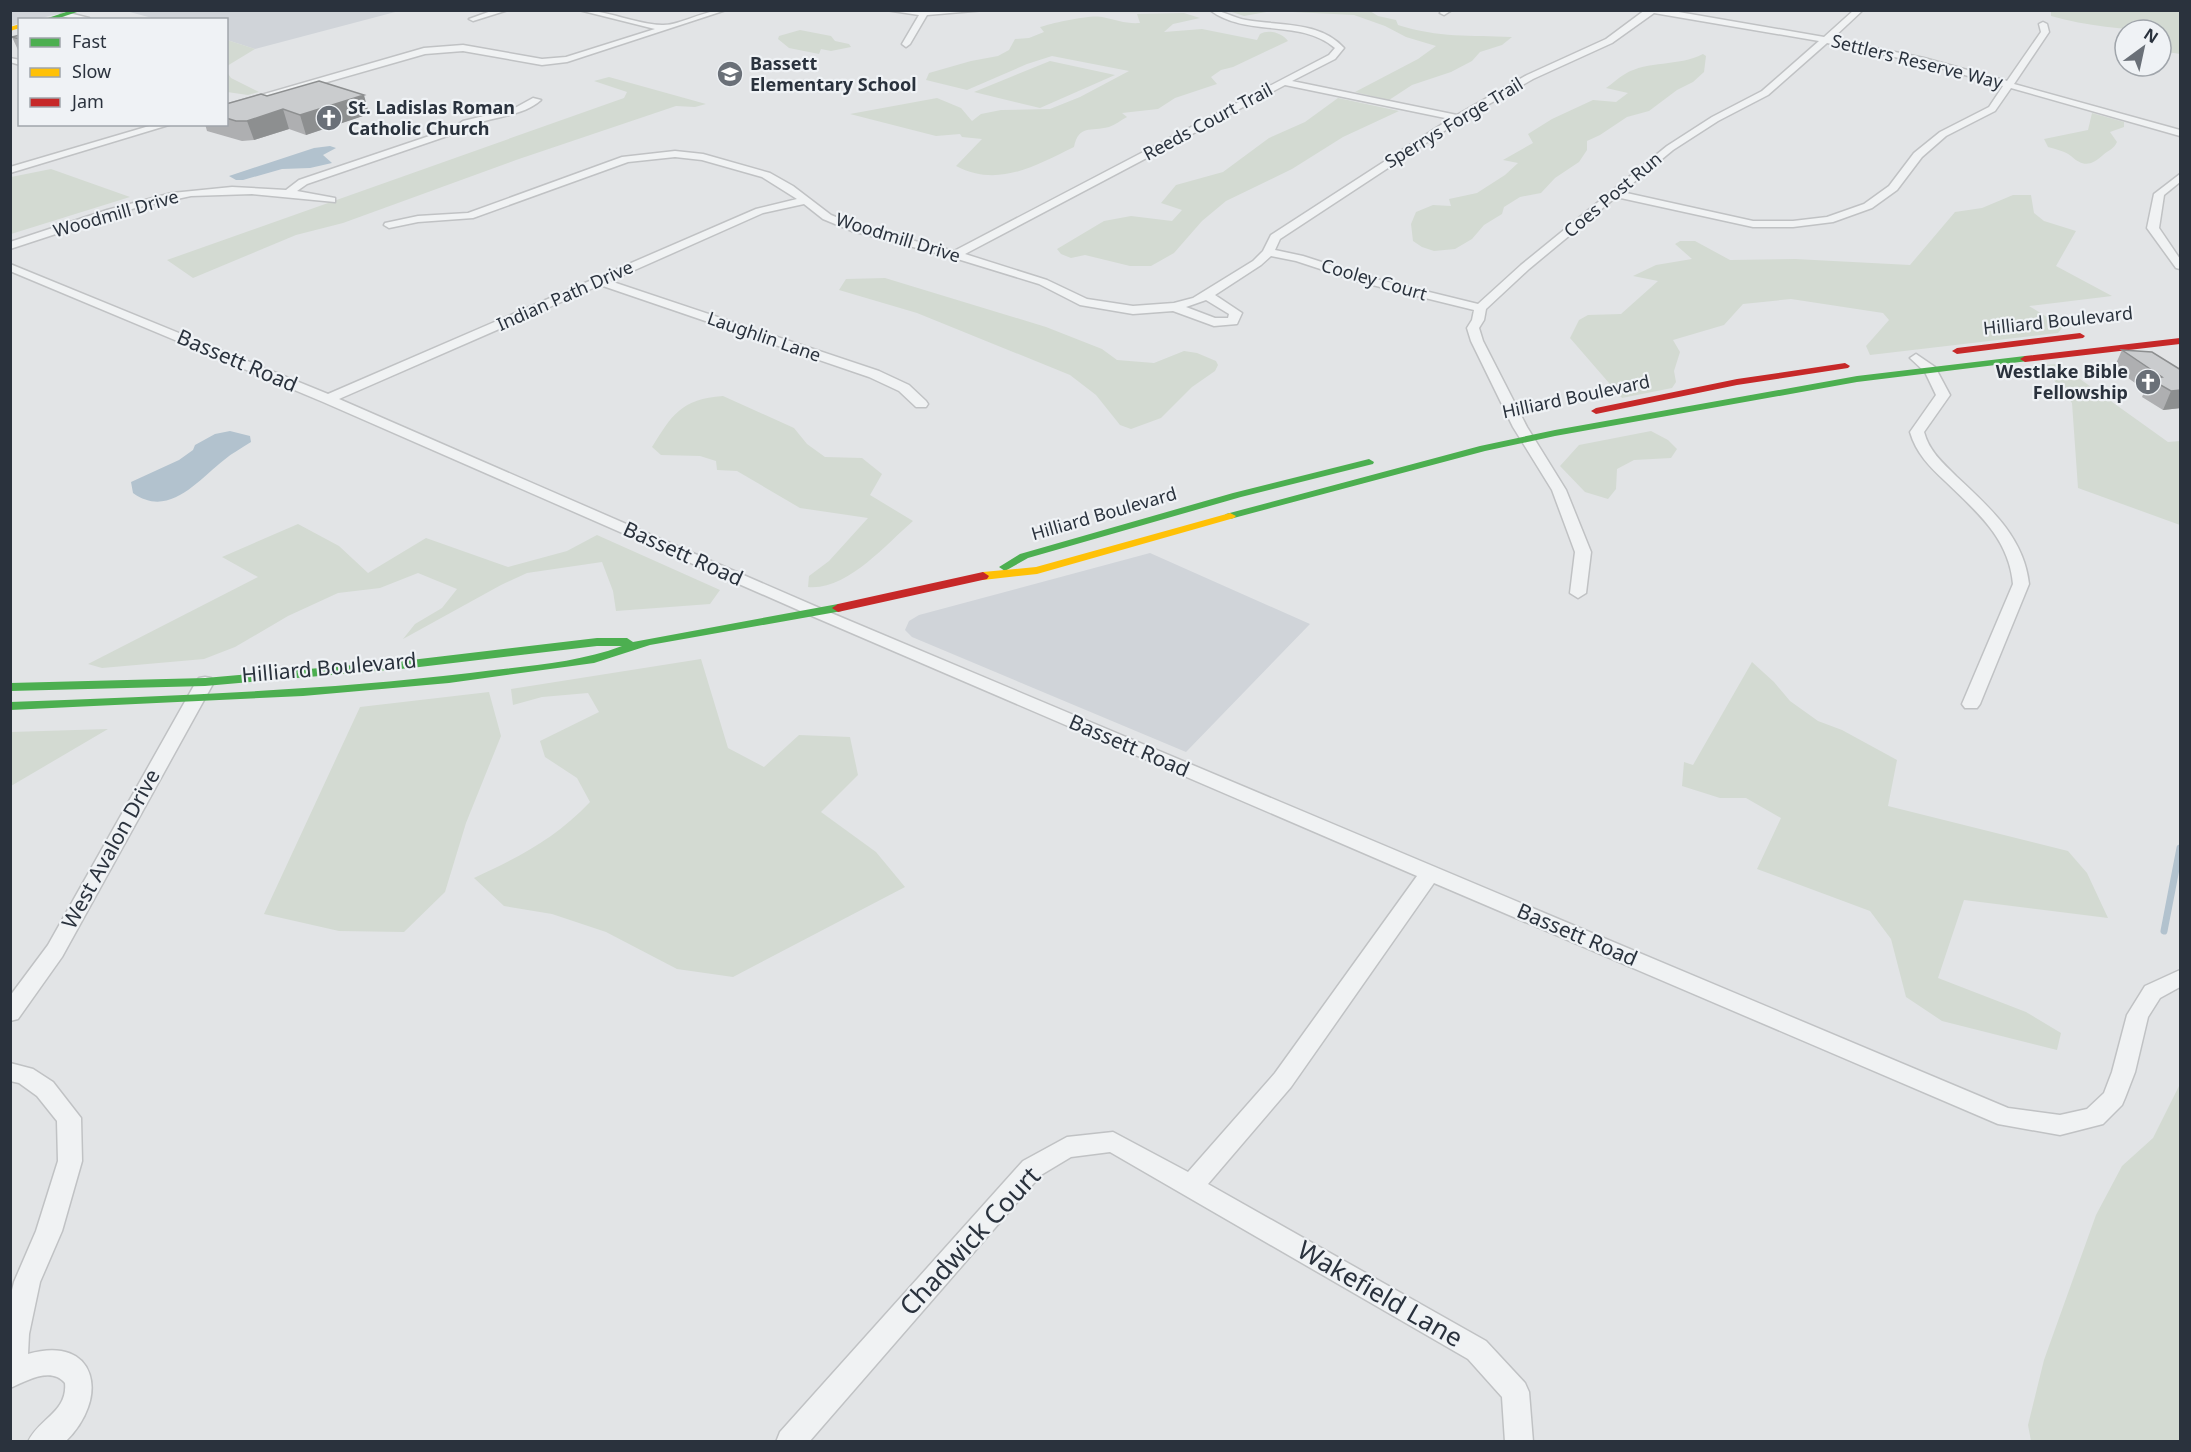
<svg xmlns="http://www.w3.org/2000/svg" width="2191" height="1452" font-family="'Noto Sans',sans-serif">
<style>
.built{fill:#d0d4d9}
.green{fill:#d3dad2}
.water{fill:#b2c2ce}
.lines{fill:none;stroke-linecap:round;stroke-linejoin:round}
.stream{stroke:#b2c2ce;stroke-width:7}
.street-casing{stroke:#c0c2c4;stroke-width:3}
.street{fill:#f0f2f3;fill-rule:evenodd}
.fast{fill:#4caf50;fill-rule:evenodd}
.slow{fill:#ffc107;fill-rule:evenodd}
.jam{fill:#c62828;fill-rule:evenodd}
.wall{fill:#aeafb1}
.shaded-wall{fill:#8d8f90}
.building{fill:#caccce;stroke:#8d8f90;stroke-width:1.5}
.labels{text-anchor:middle;stroke-width:4.5;stroke-linejoin:round;paint-order:stroke}
.far-street-label{font-size:18px;fill:#2a323d;stroke:#eff2f5}
.far-poi-label{font-size:18px;font-weight:bold;fill:#2a323d;stroke:#eff2f5;text-anchor:start}
.street-label{font-size:21px;fill:#2a323d;stroke:#eff2f5}
.near-street-label{font-size:26px;fill:#2a323d;stroke:#eff2f5}
</style>
<rect width="100%" height="100%" fill="#e2e4e6"/>
<path class="built" d="M 10,11 L 72,11 L 36,19 L 20,20 L 19,23 L 11,26 Z
M 126,11 L 399,11 L 255,49 L 227,40 L 226,20 L 156,19 Z
M 1150,553 L 1310,624 L 1186,752 L 912,637 L 905,630 L 909,621 L 919,615 Z"/>
<path class="green" d="M 1229,11 L 1370,11 L 1378,16 L 1396,20 L 1398,25 C 1439,38 1470,35 1512,37 L 1502,45 L 1480,52 L 1472,61 L 1451,72 L 1412,85 L 1389,100 L 1355,92 L 1418,59 L 1436,46 L 1406,37 L 1385,26 L 1354,15 L 1272,11 L 1244,16 Z
M 2051,11 L 2180,11 L 2180,54 L 2161,51 L 2161,30 C 2124,30 2087,26 2051,16 Z
M 1184,13 L 1200,18 L 1173,24 L 1164,32 L 1202,29 L 1257,40 L 1260,34 C 1269,29 1282,33 1288,41 L 1233,67 L 1221,70 L 1211,77 L 1217,84 L 1175,98 L 1158,109 L 1122,113 L 1127,117 C 1121,120 1115,125 1109,127 C 1090,132 1079,124 1074,147 C 1035,166 998,188 956,166 L 982,139 L 962,137 L 960,134 L 936,136 L 850,114 L 937,98 L 961,108 L 972,121 L 981,114 L 1001,110 L 1050,109 L 1080,97 L 1129,71 L 1052,56 L 1027,64 L 967,90 L 926,80 L 929,73 L 971,61 L 998,56 L 1009,50 L 1015,39 L 1029,38 L 1044,32 L 1040,27 C 1052,23 1092,14 1102,17 C 1116,20 1126,24 1140,23 L 1137,14 Z
M 800,30 L 831,36 L 835,41 L 849,44 L 851,47 L 831,51 L 821,49 L 819,54 L 789,48 L 778,39 L 779,36 Z
M 227,40 L 255,49 L 227,66 Z
M 1703,54 L 1706,56 L 1704,72 L 1693,82 L 1677,90 L 1649,111 L 1627,117 L 1600,135 L 1587,141 L 1587,150 L 1579,162 L 1555,178 L 1541,193 L 1520,197 L 1504,207 L 1502,214 L 1484,225 L 1472,239 L 1455,249 L 1434,251 L 1422,247 L 1413,241 L 1411,224 L 1416,212 L 1433,205 L 1451,206 L 1449,199 L 1477,193 L 1505,175 L 1518,163 L 1503,160 L 1533,143 L 1528,134 L 1552,119 L 1593,100 L 1616,102 L 1628,93 L 1606,88 C 1612,84 1618,78 1625,74 C 1648,60 1678,67 1703,54 Z
M 1050,61 L 1115,75 L 1040,108 L 974,92 Z
M 226,71 L 231,78 L 259,92 L 248,95 L 227,92 Z
M 609,77 L 706,104 L 695,107 L 676,106 L 516,160 L 343,223 L 296,235 L 193,278 L 167,260 L 624,98 L 627,92 L 594,81 Z
M 1338,98 L 1399,111 L 1343,137 L 1292,169 L 1226,201 L 1202,221 L 1174,253 L 1151,266 L 1130,266 L 1085,255 L 1071,258 L 1061,254 L 1057,249 L 1104,221 L 1131,216 L 1172,221 L 1182,210 L 1161,203 L 1176,185 L 1223,172 L 1269,138 L 1305,122 Z
M 2092,113 L 2124,122 L 2124,127 L 2110,132 L 2117,142 C 2114,149 2109,150 2103,155 C 2091,166 2083,167 2071,156 C 2065,151 2055,149 2048,147 L 2044,139 L 2088,130 Z
M 51,169 L 130,197 L 11,234 L 11,177 Z
M 2013,195 L 2031,195 L 2034,213 L 2044,221 L 2076,231 L 2056,266 L 2112,296 L 2029,306 L 2063,327 L 2058,333 L 1870,355 L 1866,346 L 1889,320 L 1883,313 L 1791,299 L 1743,304 L 1724,325 L 1673,340 L 1680,352 L 1674,371 L 1676,382 L 1672,388 L 1622,398 L 1570,338 L 1579,320 L 1588,315 L 1621,314 L 1658,281 L 1633,276 L 1656,265 L 1692,259 L 1675,244 L 1680,241 L 1695,241 L 1730,260 L 1795,259 L 1910,265 L 1955,212 L 1982,208 Z
M 885,278 L 1046,327 L 1102,349 L 1117,360 L 1154,363 L 1184,351 L 1197,353 L 1216,361 L 1218,365 L 1215,371 L 1192,387 L 1161,418 L 1131,429 L 1120,425 L 1096,395 L 1070,375 L 917,313 L 839,290 L 846,279 Z
M 2059,364 L 2168,442 L 2180,441 L 2180,525 L 2078,488 L 2072,403 L 2042,365 Z
M 723,396 L 794,428 L 807,444 L 825,457 L 862,458 L 882,474 L 870,495 L 913,521 C 886,544 847,591 808,587 L 809,576 L 829,561 L 868,518 L 800,508 L 737,471 L 717,470 L 716,461 L 700,456 L 661,455 L 652,447 C 672,415 681,399 723,396 Z
M 1651,431 L 1668,440 L 1677,449 L 1671,458 L 1634,460 L 1617,469 L 1616,489 L 1608,499 L 1585,492 L 1560,466 L 1579,445 Z
M 298,524 L 339,546 L 368,573 L 426,538 L 508,567 L 567,551 L 597,535 L 720,590 L 710,604 L 616,611 L 613,591 L 602,562 L 527,573 L 501,585 L 403,639 L 415,624 L 442,608 L 457,589 L 418,573 L 380,588 L 338,593 L 288,616 L 235,647 L 204,659 L 102,668 L 88,664 L 258,577 L 222,557 Z
M 701,659 L 728,748 L 764,767 L 799,735 L 850,737 L 858,775 L 821,812 L 876,852 L 905,887 L 733,977 L 677,969 L 606,932 L 552,914 L 504,906 L 474,878 C 519,857 555,839 590,802 L 577,778 L 545,757 L 540,741 L 599,712 L 588,693 L 542,697 L 513,705 L 511,689 Z
M 1752,662 L 1774,682 L 1790,701 L 1818,721 L 1842,730 L 1897,760 L 1888,806 L 2068,851 L 2087,873 L 2108,918 L 1964,900 L 1938,978 L 2026,1012 L 2061,1033 L 2057,1050 L 1942,1021 L 1906,997 L 1891,939 L 1870,911 L 1757,869 L 1781,818 L 1746,798 L 1720,798 L 1682,786 L 1684,762 L 1693,765 Z
M 489,692 L 501,736 L 466,823 L 445,892 L 404,932 L 339,931 L 264,914 L 360,707 Z
M 108,729 L 11,786 L 11,732 Z
M 2180,1084 L 2180,1441 L 2031,1441 L 2028,1425 L 2044,1360 L 2096,1215 L 2122,1166 L 2153,1138 Z"/>
<path class="water" d="M 330,146 L 336,148 L 323,155 L 332,163 L 310,168 L 282,169 L 243,180 L 236,180 L 229,176 L 314,148 Z
M 230,431 L 250,436 L 251,442 C 242,448 232,453 224,460 C 198,480 169,519 133,493 L 131,482 L 179,460 L 193,450 L 195,445 L 215,434 Z"/>
<g class="lines">
<path class="stream" d="M 2164,931 L 2180,848"/>
<g class="street-casing">
<path id="street" d="M 494,10 L 508,10 L 473,21 L 469,19 Z
M 579,10 C 608,10 634,24 662,25 C 679,26 703,10 726,10 L 567,62 L 542,65 L 463,51 L 425,54 L 226,111 L 226,105 L 424,48 L 463,45 L 542,59 L 566,57 L 655,29 Z
M 886,10 L 985,10 L 927,15 L 910,44 L 906,47 L 902,44 L 919,15 Z
M 1210,10 C 1223,10 1233,18 1246,20 C 1280,26 1320,21 1344,48 L 1335,59 L 1292,81 L 1457,115 L 1527,75 L 1606,39 L 1645,10 L 1667,10 L 1824,37 L 1854,10 L 1863,10 L 1832,39 L 1924,58 L 2007,81 L 2041,32 L 2039,24 L 2043,22 L 2047,24 L 2049,32 L 2014,84 L 2180,130 L 2180,136 L 2011,88 L 1995,111 L 1946,136 L 1922,157 L 1897,190 L 1872,208 L 1833,222 L 1793,227 L 1753,227 L 1616,197 L 1529,269 L 1486,309 L 1484,320 L 1479,328 L 1483,341 L 1527,427 L 1566,490 L 1591,552 L 1586,593 L 1578,598 L 1570,593 L 1575,552 L 1552,490 L 1513,427 L 1471,341 L 1467,328 L 1472,320 L 1474,310 L 1360,282 L 1296,261 L 1271,256 L 1261,265 L 1215,295 L 1242,313 L 1237,324 L 1214,326 L 1173,311 L 1133,314 L 1080,305 L 1039,284 L 951,257 L 852,231 L 823,219 L 804,204 L 763,213 L 610,281 L 879,371 L 909,385 L 926,401 L 928,404 L 926,407 L 916,407 L 899,391 L 869,377 L 600,285 L 339,399 L 824,610 L 2008,1108 L 2060,1115 L 2087,1109 L 2104,1093 L 2112,1072 L 2127,1015 L 2145,986 L 2180,970 L 2180,987 L 2160,998 L 2148,1017 L 2135,1072 L 2125,1098 L 2122,1105 L 2103,1124 L 2060,1135 L 1998,1124 L 1434,883 L 1291,1087 L 1208,1184 L 1486,1341 L 1525,1383 L 1529,1392 L 1533,1442 L 1505,1442 L 1502,1397 L 1468,1359 L 1110,1152 L 1071,1157 L 1041,1175 L 809,1442 L 776,1442 L 780,1432 L 1023,1161 L 1067,1137 L 1113,1132 L 1188,1172 L 1275,1073 L 1417,876 L 812,616 L 323,402 L 10,271 L 10,264 L 328,394 L 756,209 L 797,199 L 762,177 L 702,160 L 675,157 L 628,162 L 473,218 L 418,222 L 389,228 L 384,225 L 385,223 L 418,216 L 468,213 L 622,157 L 675,151 L 703,154 L 770,173 L 793,186 L 831,215 L 860,227 L 954,251 L 1329,55 L 1335,48 C 1300,18 1247,38 1210,10 ZM 1654,13 L 1819,41 L 1762,91 L 1712,117 L 1667,146 L 1521,265 L 1478,304 L 1368,277 L 1303,256 L 1275,250 L 1280,239 L 1461,120 L 1533,79 L 1612,43 ZM 1827,43 L 1923,63 L 2003,86 L 1989,107 L 1940,132 L 1914,153 L 1889,186 L 1864,204 L 1827,217 L 1793,221 L 1753,221 L 1622,192 L 1673,150 L 1718,121 L 1768,95 ZM 1285,85 L 1450,119 L 1271,235 L 1263,251 L 1253,261 L 1193,298 L 1174,303 L 1133,306 L 1087,299 L 1047,280 L 965,254 ZM 1206,300 L 1229,314 L 1228,318 L 1215,318 L 1186,307 Z
M 1442,10 L 1452,10 L 1444,15 L 1440,13 Z
M 65,12 L 89,18 L 90,20 L 75,20 L 62,16 L 61,14 Z
M 10,58 L 20,60 L 20,65 L 10,62 Z
M 533,98 L 541,100 C 518,120 484,115 459,132 L 307,184 L 297,191 L 335,198 L 335,202 L 252,194 L 191,196 L 135,208 L 10,249 L 10,242 L 107,210 L 172,193 L 232,187 L 286,190 L 299,180 L 453,128 L 463,121 L 513,109 Z
M 156,124 L 172,124 L 10,173 L 10,167 Z
M 2180,174 L 2180,182 L 2164,195 L 2159,228 L 2180,259 L 2180,269 L 2176,268 L 2147,228 L 2154,194 Z
M 1916,354 L 1935,367 L 1950,395 L 1924,432 C 1929,451 1942,462 1956,476 C 1989,507 2024,537 2029,584 L 1980,704 L 1977,708 L 1965,708 L 1962,704 L 2013,584 C 2009,538 1976,511 1945,481 C 1930,467 1916,453 1910,432 L 1936,395 L 1925,372 L 1910,358 Z
M 205,677 L 211,678 L 214,682 L 62,957 L 18,1019 L 10,1021 L 10,996 L 48,945 L 196,682 L 199,678 Z
M 10,1063 L 33,1069 L 53,1082 L 81,1118 L 82,1161 L 62,1231 L 40,1282 L 29,1334 L 28,1354 C 98,1334 110,1399 65,1442 L 28,1442 C 38,1419 68,1412 65,1383 C 51,1366 26,1381 10,1388 L 10,1298 L 14,1282 L 36,1231 L 58,1161 L 57,1121 L 37,1096 L 19,1083 L 10,1081 Z"/>
</g>
<use href="#street" class="street"/>
<path class="fast" d="M 72,10 L 83,10 L 53,20 L 42,20 Z
M 2025,356 L 2030,359 L 2028,361 L 1857,382 L 1555,436 L 1485,451 L 1230,519 L 1224,516 L 1226,514 L 1480,446 L 1555,430 L 1857,376 Z
M 1369,459 L 1374,462 L 1373,464 L 1241,497 L 1028,558 L 1005,571 L 999,567 L 1020,554 L 1233,493 Z
M 838,604 L 842,605 L 844,608 L 842,611 L 650,645 L 594,663 L 449,683 L 303,696 L 10,710 L 10,702 C 164,696 318,691 470,673 C 520,666 575,664 622,646 L 597,646 L 411,668 L 205,686 L 10,691 L 10,683 L 205,678 L 411,660 L 597,638 L 627,638 L 633,642 Z"/>
<path class="slow" d="M 20,24 L 20,28 L 10,31 L 10,27 Z
M 1230,513 L 1236,516 L 1234,518 L 1037,574 L 983,580 L 977,576 L 983,572 L 1036,567 Z"/>
<path class="jam" d="M 2080,333 L 2085,336 L 2083,338 L 1957,354 L 1952,351 L 1957,348 Z
M 2180,338 L 2180,344 L 2025,362 L 2020,359 L 2025,356 Z
M 1845,363 L 1850,366 L 1848,368 L 1737,385 L 1596,414 L 1591,411 L 1596,408 L 1737,379 Z
M 983,572 L 989,576 L 987,579 L 838,612 L 832,608 L 838,604 Z"/>
</g>
<path class="wall" d="M 20,35 L 20,51 L 18,50 L 12,37 Z
M 267,96 L 369,114 L 306,135 L 289,129 L 254,140 L 242,141 L 207,131 L 205,124 L 226,124 L 226,104 Z
M 2122,350 L 2152,352 L 2181,408 L 2163,410 L 2142,397 L 2145,390 L 2114,368 Z"/>
<path class="shaded-wall" d="M 364,95 L 369,114 L 306,135 L 300,115 Z
M 283,109 L 289,129 L 254,140 L 247,121 Z
M 2181,390 L 2181,408 L 2163,410 L 2171,391 Z"/>
<path class="building" d="M 20,35 L 20,39 L 12,37 Z
M 319,81 L 364,95 L 300,115 L 283,109 L 247,121 L 236,121 L 226,118 L 226,104 L 261,94 L 267,96 Z
M 2122,350 L 2152,352 L 2181,370 L 2181,390 L 2171,391 L 2150,379 L 2162,377 Z"/>
<defs>
<g id="school-disc" transform="scale(1.35)"><circle r="9.5" fill="#6a7078" stroke="#eff2f5"/><path d="M0-5L7-2L0 1L-7-2ZM-4 1L0 2.5L4 1V4Q0 6-4 4Z" fill="#fff"/></g>
<g id="church-disc" transform="scale(1.35)"><circle r="9.5" fill="#6a7078" stroke="#eff2f5"/><path d="M-1.2-6h2.4v3.5h3.3v2.4h-3.3V6h-2.4V-.1h-3.3v-2.4h3.3Z" fill="#fff"/></g>
</defs>
<g fill-rule="evenodd">
<use href="#school-disc" x="730" y="74"/>
<use href="#church-disc" x="329" y="118"/>
<use href="#church-disc" x="2148" y="382"/>
</g>
<g class="labels">
<g class="far-street-label">
<text transform="translate(1917 62) rotate(14)" y="6">Settlers Reserve Way</text>
<text transform="translate(1208 122) rotate(-28)" y="6">Reeds Court Trail</text>
<text transform="translate(1454 123) rotate(-31)" y="6">Sperrys Forge Trail</text>
<text transform="translate(1613 195) rotate(-40)" y="6">Coes Post Run</text>
<text transform="translate(116 214) rotate(-16)" y="6">Woodmill Drive</text>
<text transform="translate(898 238) rotate(17)" y="6">Woodmill Drive</text>
<text transform="translate(1374 280) rotate(16)" y="6">Cooley Court</text>
<text transform="translate(565 296) rotate(-24)" y="6">Indian Path Drive</text>
<text transform="translate(2058 321) rotate(-6)" y="6">Hilliard Boulevard</text>
<text transform="translate(764 337) rotate(19)" y="6">Laughlin Lane</text>
<text transform="translate(1576 397) rotate(-12)" y="6">Hilliard Boulevard</text>
<text transform="translate(1104 514) rotate(-16)" y="6">Hilliard Boulevard</text>
</g>
<g class="far-poi-label">
<text x="750" y="70">Bassett<tspan x="750" dy="21">Elementary School</tspan></text>
<text x="348" y="114">St. Ladislas Roman<tspan x="348" dy="21">Catholic Church</tspan></text>
<text x="2128" y="378" text-anchor="end">Westlake Bible<tspan x="2128" dy="21">Fellowship</tspan></text>
</g>
<g class="street-label">
<text transform="translate(237 361) rotate(23)" y="7">Bassett Road</text>
<text transform="translate(683 554) rotate(24)" y="7">Bassett Road</text>
<text transform="translate(329 668) rotate(-5)" y="7">Hilliard Boulevard</text>
<text transform="translate(1129 746) rotate(23)" y="7">Bassett Road</text>
<text transform="translate(111 849) rotate(-61)" y="7">West Avalon Drive</text>
<text transform="translate(1577 935) rotate(23)" y="7">Bassett Road</text>
</g>
<g class="near-street-label">
<text transform="translate(970 1241) rotate(-47)" y="9">Chadwick Court</text>
<text transform="translate(1380 1294) rotate(30)" y="9">Wakefield Lane</text>
</g>
</g>
<rect width="2191" height="1452" fill="none" stroke="#2a323d" stroke-width="24"/>
<rect x="18" y="18" width="210" height="108" fill="#eff2f5" stroke="#a0a5ab" stroke-width="1.5"/>
<rect x="30" y="38" width="30" height="9" fill="#4caf50" stroke="#a0a5ab" stroke-width="1.5"/>
<text x="72" y="48" font-size="18" fill="#2a323d">Fast</text>
<rect x="30" y="68" width="30" height="9" fill="#ffc107" stroke="#a0a5ab" stroke-width="1.5"/>
<text x="72" y="78" font-size="18" fill="#2a323d">Slow</text>
<rect x="30" y="98" width="30" height="9" fill="#c62828" stroke="#a0a5ab" stroke-width="1.5"/>
<text x="72" y="108" font-size="18" fill="#2a323d">Jam</text>
<g transform="translate(2143 48) rotate(33)"><circle r="28" fill="#eff2f5" stroke="#a0a5ab" stroke-width="1.5"/>
<path d="M0-4.5L10 22L0 15L-10 22Z" fill="#6a7078"/>
<text y="-9" font-size="16" font-weight="bold" text-anchor="middle" fill="#2a323d">N</text>
</g>
</svg>
